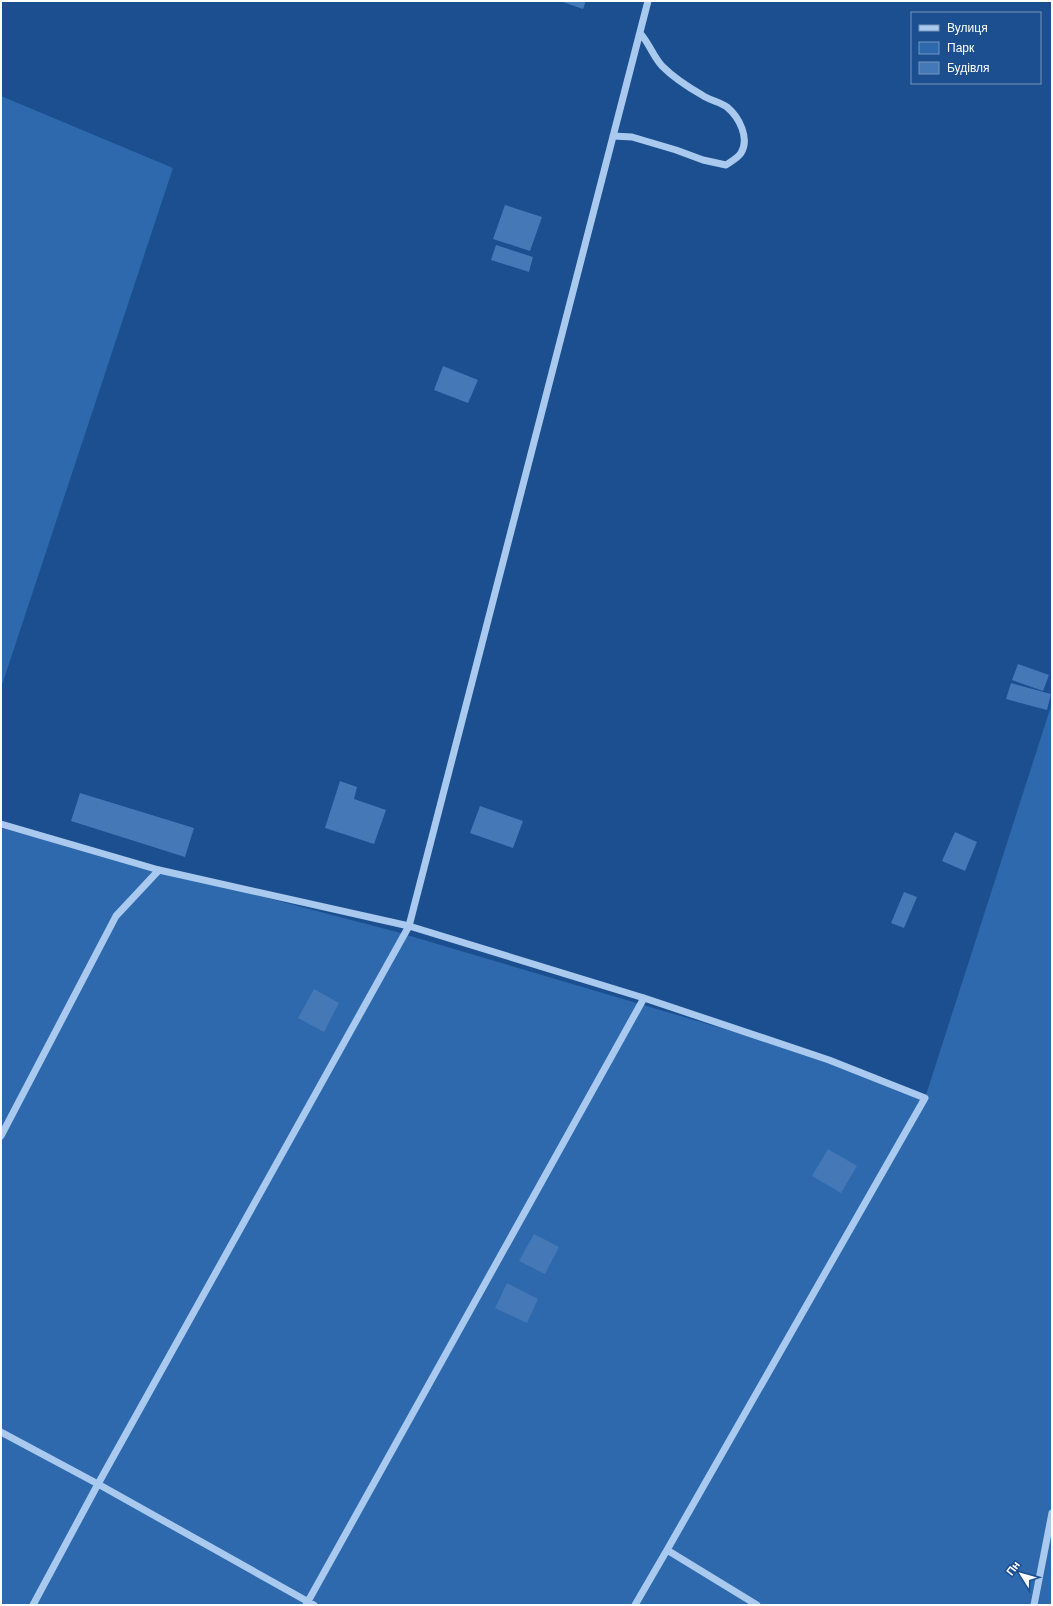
<svg xmlns="http://www.w3.org/2000/svg" width="1053" height="1606" font-family="Arial,sans-serif">
<style>
.green{fill:#2e69ad}
.building{fill:#4478b7}
.lines{fill:none;stroke-linecap:round;stroke-linejoin:round}
.minor{stroke:#a9c9ee;stroke-width:7}
</style>
<rect width="100%" height="100%" fill="#1b4f8f"/>
<path class="green" d="M 1,96 L 173,168 L 1,688 Z
M 1052,703 L 1052,1605 L 1,1605 L 1,828 L 397,932 L 829,1060 L 925,1098 Z"/>
<path class="building" d="M 560,1 L 586,1 L 583,9 Z
M 505,205 L 542,217 L 530,251 L 493,239 Z
M 496,245 L 533,257 L 529,272 L 491,260 Z
M 443,366 L 478,380 L 468,403 L 434,390 Z
M 1018,664 L 1049,675 L 1043,691 L 1012,680 Z
M 1011,683 L 1051,694 L 1047,710 L 1006,699 Z
M 340,781 L 357,787 L 354,799 L 386,810 L 374,844 L 325,828 Z
M 80,793 L 194,828 L 185,857 L 71,821 Z
M 480,806 L 523,821 L 513,848 L 470,833 Z
M 955,832 L 977,842 L 965,871 L 942,861 Z
M 904,892 L 917,897 L 904,928 L 891,923 Z
M 314,989 L 339,1003 L 324,1032 L 298,1018 Z
M 828,1149 L 857,1166 L 841,1193 L 812,1176 Z
M 534,1234 L 559,1247 L 545,1274 L 519,1261 Z
M 507,1283 L 538,1299 L 527,1323 L 495,1308 Z"/>
<g class="lines">
<path class="minor" d="M 613,136 L 632,137 L 676,150 L 703,160 L 726,165 C 730,162 738,158 741,153 C 750,138 739,117 727,107 C 720,102 709,100 702,95 C 688,87 673,77 662,66 C 653,56 649,43 640,33
M 1,824 L 159,870 L 409,926 L 644,998 L 829,1060 L 925,1098 L 667,1550
M 1,1136 L 116,916 L 159,870
M 1,1432 L 98,1484 L 314,1605
M 33,1605 L 98,1484 L 409,926 L 648,1
M 306,1605 L 644,998
M 635,1605 L 667,1550 L 757,1605
M 1034,1605 L 1052,1513"/>
</g>
<rect width="1053" height="1606" fill="none" stroke="#ffffff" stroke-width="4"/>
<rect x="911" y="12" width="130" height="72" fill="#1b4f8f" stroke="#7695bc"/>
<rect x="919" y="25" width="20" height="6" fill="#a9c9ee" stroke="#7695bc"/>
<text x="947" y="32" font-size="12" fill="#ffffff">Вулиця</text>
<rect x="919" y="42" width="20" height="12" fill="#2e69ad" stroke="#7695bc"/>
<text x="947" y="52" font-size="12" fill="#ffffff">Парк</text>
<rect x="919" y="62" width="20" height="12" fill="#4478b7" stroke="#7695bc"/>
<text x="947" y="72" font-size="12" fill="#ffffff">Будівля</text>
<g transform="translate(1021 1574) rotate(307)" stroke="#1b4f8f" stroke-width="3" paint-order="stroke">
<path d="M0-3L7 15L0 10L-7 15Z" fill="#ffffff"/>
<text y="-6" font-size="11" font-weight="bold" text-anchor="middle" fill="#ffffff">Пн</text>
</g>
</svg>
